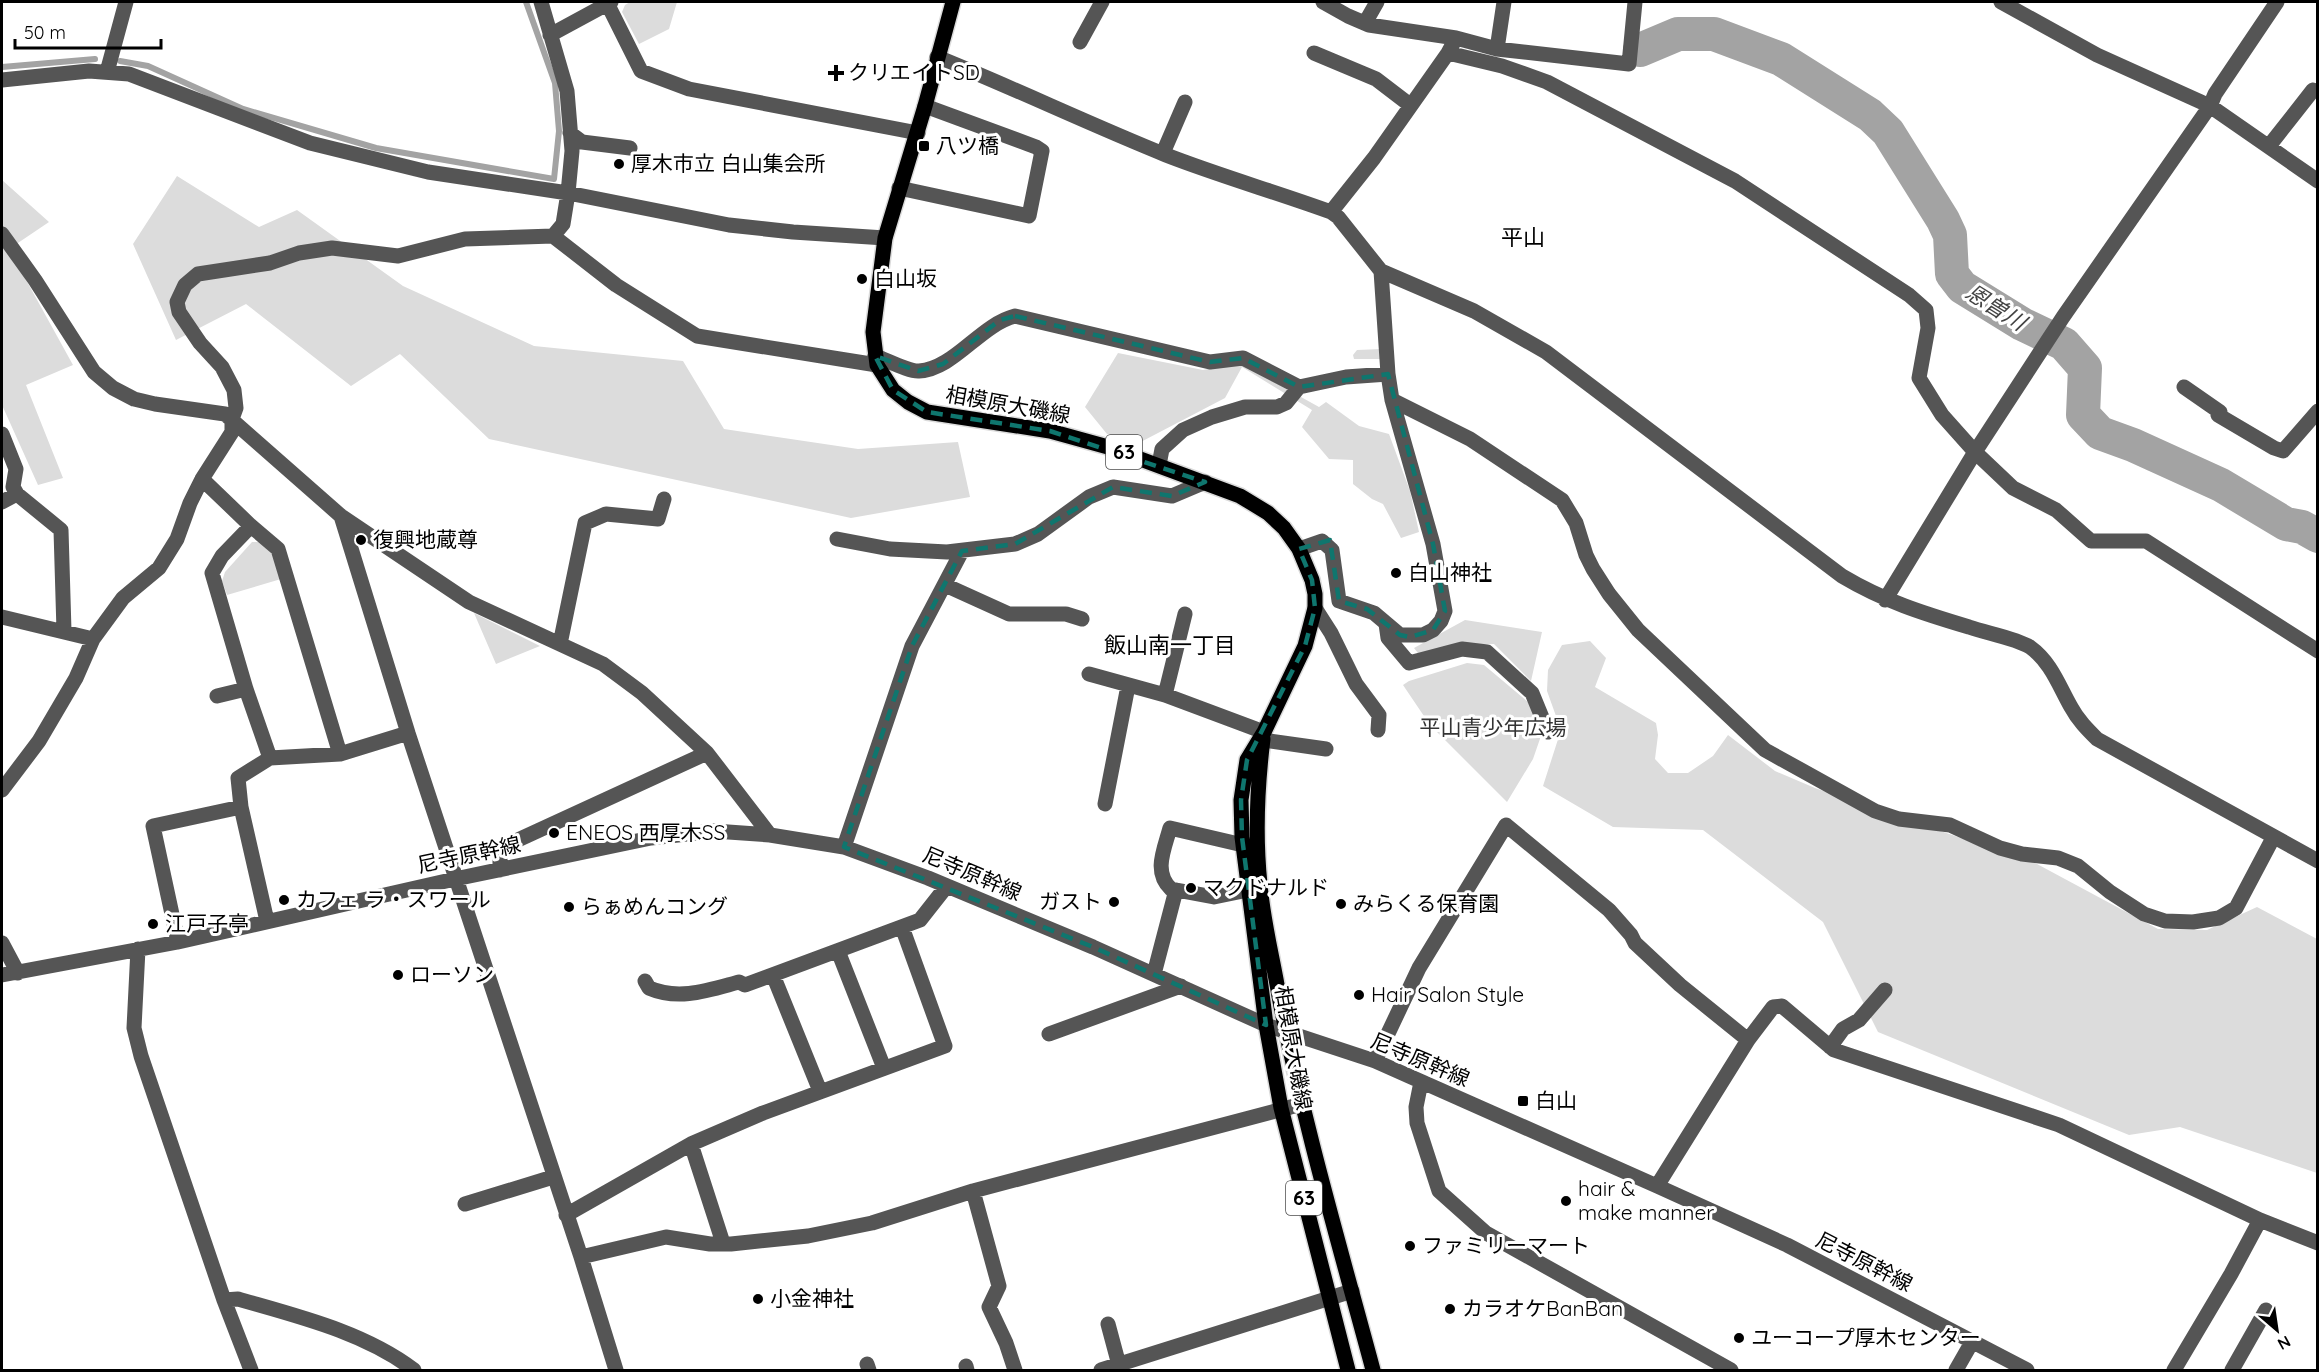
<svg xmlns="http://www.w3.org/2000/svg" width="2319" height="1372" font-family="Quicksand,'Noto Sans JP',sans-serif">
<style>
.green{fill:#dcdcdc}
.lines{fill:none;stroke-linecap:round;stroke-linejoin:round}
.stream{stroke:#a3a3a3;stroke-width:6}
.river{stroke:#a3a3a3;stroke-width:34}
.major-casing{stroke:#dbdbdb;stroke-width:18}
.minor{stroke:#555;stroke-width:15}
.major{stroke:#000;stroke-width:15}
.marked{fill:none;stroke:#0f766e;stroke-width:4.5;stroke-dasharray:12 8;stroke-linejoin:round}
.poi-dot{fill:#000;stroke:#fff;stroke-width:2}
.labels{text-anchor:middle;stroke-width:6;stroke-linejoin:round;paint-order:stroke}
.shield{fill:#fff;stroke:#4c4c4c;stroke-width:1.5}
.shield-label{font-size:20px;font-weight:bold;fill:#000}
.poi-label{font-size:21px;fill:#000;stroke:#fff;text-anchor:start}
.street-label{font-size:21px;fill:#000;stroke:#fff}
.park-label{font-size:21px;fill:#333;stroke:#fff}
.neighbourhood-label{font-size:22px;fill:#000;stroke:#fff}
.water-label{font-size:22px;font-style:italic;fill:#444;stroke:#fff}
</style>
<rect width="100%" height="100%" fill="#fff"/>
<path class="green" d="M 630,2 L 677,2 L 669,29 L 639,44 L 622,12 L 625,5 Z
M 177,176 L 259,227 L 297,210 L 403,286 L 534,346 L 683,361 L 724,429 L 858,449 L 958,442 L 970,497 L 851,518 L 489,439 L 400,354 L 351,386 L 246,304 L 176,340 L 133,244 Z
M 2,180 L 49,222 L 9,249 L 73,365 L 26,385 L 63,478 L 38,485 L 2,405 Z
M 1382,349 L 1382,359 L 1354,359 L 1353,355 L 1357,350 Z
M 1118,353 L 1203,370 L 1240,363 L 1319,407 L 1326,402 L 1359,426 L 1389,434 L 1410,491 L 1419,532 L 1401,538 L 1383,504 L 1372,499 L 1353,484 L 1353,460 L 1329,459 L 1302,427 L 1312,410 L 1242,367 L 1225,398 L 1135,445 L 1107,434 L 1085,407 Z
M 252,542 L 260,542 L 272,553 L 281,579 L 227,595 L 222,581 L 225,572 Z
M 474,613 L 540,646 L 496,664 Z
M 1465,620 L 1542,632 L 1531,681 L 1494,644 L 1462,645 L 1421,657 L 1414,648 Z
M 1590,641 L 1606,658 L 1595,687 L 1656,723 L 1658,735 L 1655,759 L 1668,773 L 1688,773 L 1713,756 L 1728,735 L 1775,771 L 1815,788 L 2037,864 L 2158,929 L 2207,930 L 2257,907 L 2317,939 L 2317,1173 L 2180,1127 L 2129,1135 L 1878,1032 L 1823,922 L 1703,830 L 1613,827 L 1543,786 L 1561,730 L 1547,691 L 1548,670 L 1562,645 Z
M 1467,663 L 1484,665 L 1528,702 L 1542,733 L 1533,759 L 1507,802 L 1430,725 L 1403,685 L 1409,681 Z"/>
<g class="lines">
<path class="stream" d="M 120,61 L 148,66 L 243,109 L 376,148 L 554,179 L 559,131 L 555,83 L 526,2
M 2,67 L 95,59"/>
<path class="river" d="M 1640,50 L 1678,34 L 1714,34 L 1781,59 L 1870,115 L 1888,132 L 1943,220 L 1950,235 L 1952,274 L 1962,287 L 2022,324 L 2064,344 L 2085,368 L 2083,415 L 2100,433 L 2133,445 L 2221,485 L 2286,524 L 2302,527 L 2318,536"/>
<g class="major-casing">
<path id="major" d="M 953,2 L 925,106 L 885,238 L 873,332 L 877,365 L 893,390 L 908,402 L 927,412 L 1050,431 L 1108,447 L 1240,496 L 1268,513 L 1284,528 L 1299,549 L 1312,580 L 1315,594 L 1315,608 L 1305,646 L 1264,732 L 1247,760 L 1241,800 L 1242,837 L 1266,1025 L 1281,1108 L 1348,1370
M 1263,739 C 1257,788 1255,836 1260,884 C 1263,922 1273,959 1279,996 C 1303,1122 1340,1247 1373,1370"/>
</g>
<path class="minor" d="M 1323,2 L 1348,16 L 1369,25 L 1456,38 L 1497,49 L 1629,64 L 1635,2
M 2277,2 L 2215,94 L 2210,106 L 2318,181
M 607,3 L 641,71 L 689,89 L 918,133
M 1365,23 L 1377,2
M 550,35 L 611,2
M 1456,38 L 1448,53 L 1374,158 L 1331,212 L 1338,217 L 1381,271 L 1474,311 L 1546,352 L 1842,576 C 1884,601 1922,613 1969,627 C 1986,633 2016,638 2030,647 C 2051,662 2059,686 2071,707 C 2078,720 2087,729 2097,739 L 2318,861
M 1080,42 L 1102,2
M 1497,49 L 1504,2
M 1314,53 L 1376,79 L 1410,105
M 1448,53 L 1502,66 L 1547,82 L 1735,181 L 1909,295 L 1926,310 L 1928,328 L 1919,378 L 1942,415 L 1975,452 L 2013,488 L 2056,510 L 2091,541 L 2146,541 L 2318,651
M 937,57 C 1014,88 1089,124 1166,155 C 1220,176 1276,192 1331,212
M 107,72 L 126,2
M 2,80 L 89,71 L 129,74 L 310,143 L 428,172 L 568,193 L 729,225 L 793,232 L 885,238
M 570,133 L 582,142 L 630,148
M 2269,146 L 2313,90
M 1163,153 L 1185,102
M 899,188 L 1029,216 L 1042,151 L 1036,147 L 925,106
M 2,234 L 35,280 L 94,372 L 113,388 L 134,399 L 155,404 L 225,414 L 341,516 L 393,551 L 469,602 L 603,664 L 642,693 L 707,753 L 770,835
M 553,236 L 616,285 L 697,336 L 877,365
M 875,356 C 885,359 909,372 919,371 C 954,369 980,325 1015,316 L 1210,362 L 1243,358 L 1299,387 L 1286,403 L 1277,407 L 1245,407 L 1212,417 L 1183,430 L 1162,449 L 1159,465
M 1299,387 L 1346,377 L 1388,374
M 2184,387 L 2220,412 L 2218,415 L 2274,448 L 2283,451 L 2318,411
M 1392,400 L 1470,439 L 1562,500 L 1576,523 L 1586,555 L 1593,569 L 1609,594 L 1638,630 L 1765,750 L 1875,811 L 1899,819 L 1950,825 L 2000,848 L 2022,854 L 2058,858 L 2078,866 L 2110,892 L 2144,914 L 2165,921 L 2193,922 L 2219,918 L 2236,908 L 2273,838
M 2,434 L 16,469 L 13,487 L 17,494 L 61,530 L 64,631
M 202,479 L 251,526 L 278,549 L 340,754
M 2,502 L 17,494
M 341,516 L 408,733
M 251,526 L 222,556 L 212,573 L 246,689 L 270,758
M 837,539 L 890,549 L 947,552 L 1015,544 L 1038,534 L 1089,497 L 1113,487 L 1172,496 L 1205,482
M 1299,549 L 1322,541 L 1332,550 L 1339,601 L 1374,613 L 1400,635 L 1423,635 L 1433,630 L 1441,621 L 1445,611 L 1433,544 L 1392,400 L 1388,374 L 1381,271
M 945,585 L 1009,614 L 1066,614 L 1082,619
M 1885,600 L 1975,452 L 2063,317 L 2210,106 L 2097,55 L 2001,2
M 1315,608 L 1331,633 L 1356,684 L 1379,715 L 1378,730
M 2,617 L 93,639
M 1386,624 L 1388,638 L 1409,663 L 1462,649 L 1487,652 L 1532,693 L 1548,732
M 560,644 L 585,523 L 606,514 L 658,519 L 664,499
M 1089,674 L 1165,695 L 1264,732
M 1165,695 L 1185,614
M 217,696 L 246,689
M 1263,740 L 1326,749
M 2,790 L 39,741 L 76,678 L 93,639 L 123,598 L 159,568 L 177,539 L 190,503 L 202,479 L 232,432 L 232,419 L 236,408 L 234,390 L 222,367 L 200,343 L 179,312 L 177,302 L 185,285 L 198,274 L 270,263 L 299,253 L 332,248 L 398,256 L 465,239 L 553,236 L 563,224 L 568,193 L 572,151 L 567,91 L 541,2
M 1105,804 L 1128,686
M 1243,845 L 1170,828 C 1164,850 1153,872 1171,889 L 1214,897 L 1248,890
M 844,847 L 912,646 L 962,551
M 500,870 L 500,851 L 507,845 L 707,753
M 267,921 L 241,807 L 238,778 L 270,758 L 340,754 L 408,733 L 581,1257 L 616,1370
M 178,942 L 153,826 L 241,807
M 2,943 L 18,973
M 138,949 L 134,1028 L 141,1056 L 224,1300 L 251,1370
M 838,951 L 884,1068
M 1154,974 L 1176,890
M 2,975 L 178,942 L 455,879 L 651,838 L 714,831 L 770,835 L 844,847 L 928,878 L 1093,947 L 1266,1025 L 1375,1061 L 1657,1186 L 1787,1245 L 2027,1370
M 773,975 L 820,1091
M 645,981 L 649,988 C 679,1001 709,990 739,982 L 745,985 L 920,920 L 946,887
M 1049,1034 L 1181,986
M 1830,1047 L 1843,1029 L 1859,1020 L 1885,990
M 1375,1061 L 1419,968 L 1506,825 L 1609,910 L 1631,935 L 1635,943 L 1680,985 L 1748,1040
M 1421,1082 L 1416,1107 L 1417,1123 L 1439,1191 L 1486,1233 L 1731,1370
M 1657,1186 L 1748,1040 L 1773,1007 L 1782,1006 L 1834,1050 L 2059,1125 L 2260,1220 L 2318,1243
M 973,1191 L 999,1286 L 989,1307 L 1006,1343 L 1015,1370
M 465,1204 L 553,1177
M 566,1215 L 691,1144
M 723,1243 L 691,1144 L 763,1113 L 945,1046 L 902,927
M 581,1257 L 666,1237 L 710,1244 L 731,1244 L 808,1236 L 872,1223 L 973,1191 L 1302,1104
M 224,1300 L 238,1299 C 297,1316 364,1332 414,1370
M 1108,1324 L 1119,1365
M 867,1364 L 869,1370
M 966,1366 L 967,1370
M 1101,1370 L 1352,1291
M 1956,1370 L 1972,1342
M 2174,1370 L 2231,1274 L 2260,1220
M 2232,1370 L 2266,1310"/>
<use href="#major" class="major"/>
</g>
<path class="marked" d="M 1015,316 L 1210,362 L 1243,358 L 1299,387 L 1388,374 L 1433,544 L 1445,611 L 1433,630 L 1410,637 L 1400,635 L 1367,609 L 1339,601 L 1330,540 L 1299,549 L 1312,580 L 1315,608 L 1305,646 L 1247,760 L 1241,800 L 1242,837 L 1266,1025 L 1093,947 L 844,847 L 912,646 L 962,551 L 1015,544 L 1113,487 L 1172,496 L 1205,482 L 1050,431 L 927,412 L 893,390 L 875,356 L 918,371 L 943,364 L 1000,320 Z"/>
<g class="poi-dot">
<path d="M833 64h6v6h6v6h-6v6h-6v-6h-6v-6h6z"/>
<rect x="918" y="140" width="12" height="12" rx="3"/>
<circle cx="619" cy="164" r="6"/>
<circle cx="862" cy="279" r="6"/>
<circle cx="361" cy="540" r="6"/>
<circle cx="1396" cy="573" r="6"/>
<circle cx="554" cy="833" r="6"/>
<circle cx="1191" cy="888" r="6"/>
<circle cx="284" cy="900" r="6"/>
<circle cx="1114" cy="902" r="6"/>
<circle cx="1341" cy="904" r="6"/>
<circle cx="569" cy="907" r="6"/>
<circle cx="153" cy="924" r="6"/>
<circle cx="398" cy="975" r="6"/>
<circle cx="1359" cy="995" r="6"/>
<rect x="1517" y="1095" width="12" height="12" rx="3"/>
<circle cx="1566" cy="1201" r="6"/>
<circle cx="1410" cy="1246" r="6"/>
<circle cx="758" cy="1299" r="6"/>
<circle cx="1450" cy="1309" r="6"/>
<circle cx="1739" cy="1338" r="6"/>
</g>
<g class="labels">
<g class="shield">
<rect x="1106" y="435" width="36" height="34" rx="4.5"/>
<rect x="1286" y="1181" width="36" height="34" rx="4.5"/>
</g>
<g class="shield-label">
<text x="1124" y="459">63</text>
<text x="1304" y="1205">63</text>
</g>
<g class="poi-label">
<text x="848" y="80">クリエイトSD</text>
<text x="936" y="153">八ツ橋</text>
<text x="631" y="171">厚木市立 白山集会所</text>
<text x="874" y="286">白山坂</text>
<text x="373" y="547">復興地蔵尊</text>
<text x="1408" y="580">白山神社</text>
<text x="566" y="840">ENEOS 西厚木SS</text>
<text x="1203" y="895">マクドナルド</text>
<text x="296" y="907">カフェ ラ・スワール</text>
<text x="1102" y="909" text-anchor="end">ガスト</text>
<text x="1353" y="911">みらくる保育園</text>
<text x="581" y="914">らぁめんコング</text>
<text x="165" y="931">江戸子亭</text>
<text x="410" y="982">ローソン</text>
<text x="1371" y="1002">Hair Salon Style</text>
<text x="1535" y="1108">白山</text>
<text x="1578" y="1196">hair &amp;<tspan x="1578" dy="24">make manner</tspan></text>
<text x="1422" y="1253">ファミリーマート</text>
<text x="770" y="1306">小金神社</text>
<text x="1462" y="1316">カラオケBanBan</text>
<text x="1751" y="1345">ユーコープ厚木センター</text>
</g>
<g class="street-label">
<text transform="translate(1008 405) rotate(10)" y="7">相模原大磯線</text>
<text transform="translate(469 855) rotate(-12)" y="7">尼寺原幹線</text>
<text transform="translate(972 874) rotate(23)" y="7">尼寺原幹線</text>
<text transform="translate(1293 1048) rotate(80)" y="7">相模原大磯線</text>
<text transform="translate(1420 1060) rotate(23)" y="7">尼寺原幹線</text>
<text transform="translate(1864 1262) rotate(27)" y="7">尼寺原幹線</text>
</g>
<g class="park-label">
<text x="1493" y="735">平山青少年広場</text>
</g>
<g class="neighbourhood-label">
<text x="1523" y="245">平山</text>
<text x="1170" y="653">飯山南一丁目</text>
</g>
<g class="water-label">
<text transform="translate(1996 307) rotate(32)" y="8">恩曽川</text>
</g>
</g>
<rect width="2319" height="1372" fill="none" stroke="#000000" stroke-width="6"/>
<g transform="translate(2277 1330) rotate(151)" stroke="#ffffff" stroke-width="4.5" paint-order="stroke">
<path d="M0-4.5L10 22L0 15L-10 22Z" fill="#000000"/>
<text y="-9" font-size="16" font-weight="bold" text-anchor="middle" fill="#000000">N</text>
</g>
<path d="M15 39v9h146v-9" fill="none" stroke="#000000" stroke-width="3"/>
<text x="24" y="39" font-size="18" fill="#000000" stroke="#ffffff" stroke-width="4.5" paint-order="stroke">50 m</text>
</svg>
